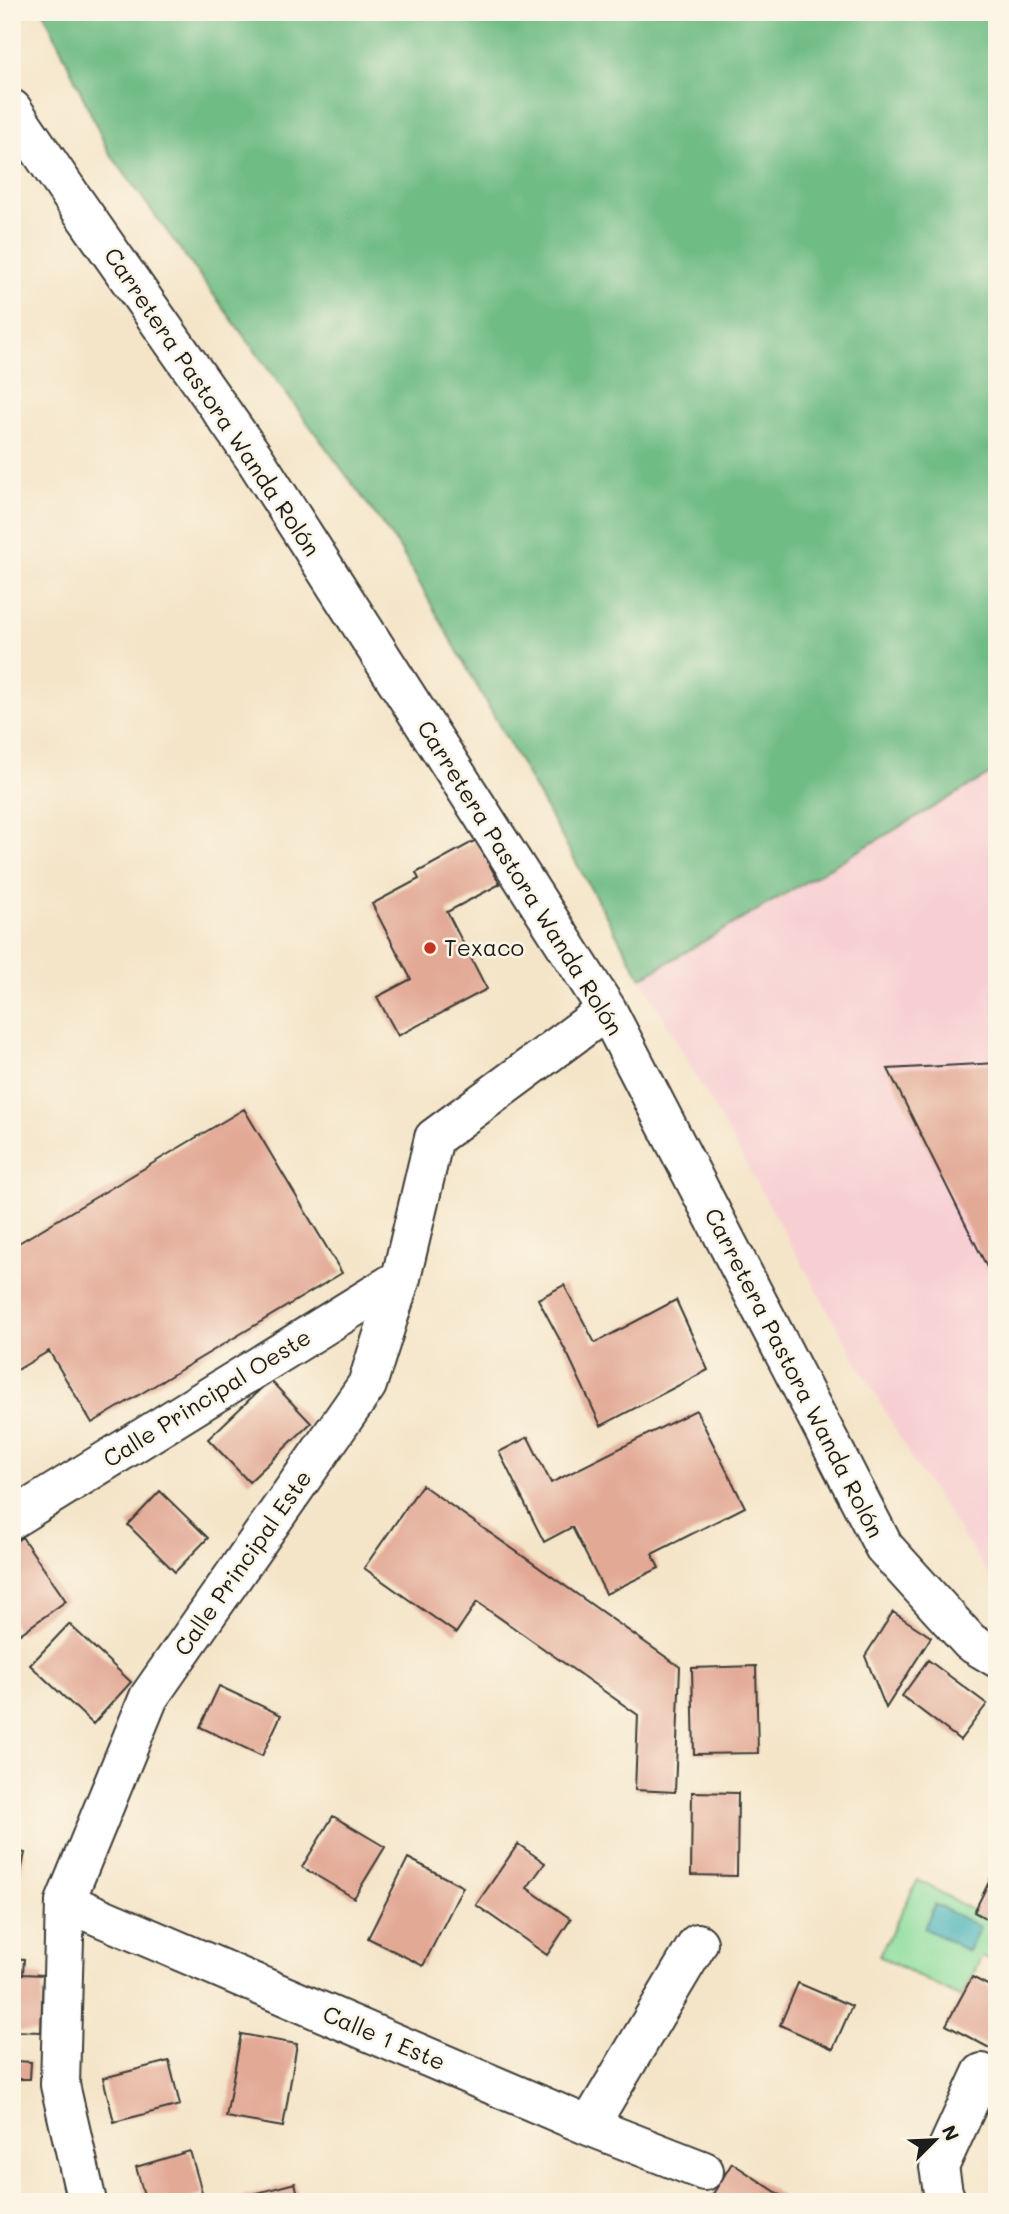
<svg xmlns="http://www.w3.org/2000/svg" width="1009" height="2214" font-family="Mali,sans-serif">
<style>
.built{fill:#f7cfd3}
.green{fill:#8bdd9e;stroke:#547c5d;stroke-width:2}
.forest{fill:#70bc85;stroke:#466c50;stroke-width:2}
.water{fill:#41b1b9;stroke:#2e666a;stroke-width:2}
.building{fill:#e2a995}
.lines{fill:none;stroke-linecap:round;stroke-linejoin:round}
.minor-casing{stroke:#3c3a36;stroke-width:42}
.minor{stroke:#fff;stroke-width:38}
.poi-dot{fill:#c8321e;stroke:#fcf5e5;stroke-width:2.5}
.labels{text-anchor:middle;stroke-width:5;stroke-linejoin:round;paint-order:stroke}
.street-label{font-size:23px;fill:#1c1c1c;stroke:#fcf5e5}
.poi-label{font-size:23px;fill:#1c1c1c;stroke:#fcf5e5;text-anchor:start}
</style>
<rect width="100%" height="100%" fill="#fcf5e5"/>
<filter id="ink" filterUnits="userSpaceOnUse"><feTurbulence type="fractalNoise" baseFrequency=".0143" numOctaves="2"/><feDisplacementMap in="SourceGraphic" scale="14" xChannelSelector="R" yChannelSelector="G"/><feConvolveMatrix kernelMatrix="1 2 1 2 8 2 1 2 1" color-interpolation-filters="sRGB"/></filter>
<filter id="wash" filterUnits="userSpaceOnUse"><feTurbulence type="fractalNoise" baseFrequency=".00686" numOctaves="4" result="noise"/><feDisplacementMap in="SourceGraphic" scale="28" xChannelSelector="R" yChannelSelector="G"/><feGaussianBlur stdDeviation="1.57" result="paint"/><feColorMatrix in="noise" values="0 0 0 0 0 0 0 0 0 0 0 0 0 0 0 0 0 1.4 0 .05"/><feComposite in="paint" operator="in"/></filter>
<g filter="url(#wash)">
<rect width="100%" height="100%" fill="#f4e5c9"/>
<path class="built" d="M 997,770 L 997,1582 L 991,1578 L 914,1463 L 641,978 Z"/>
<path class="green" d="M 918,1880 L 997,1924 L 997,1963 L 982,1956 L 961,1998 L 879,1956 Z"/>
<path class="forest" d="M 44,12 L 997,12 L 997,770 L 641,978 L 399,547 L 108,151 Z"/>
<path class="water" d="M 935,1904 L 980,1927 L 968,1951 L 924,1928 Z"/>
<g id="blocks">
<path class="building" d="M 476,840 L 500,884 L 447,912 L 487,989 L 398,1036 L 377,997 L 411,979 L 372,904 L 419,879 L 416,873 Z
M 997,1063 L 997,1287 L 888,1069 Z
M 244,1109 L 342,1273 L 92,1423 L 49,1351 L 12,1373 L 12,1247 Z
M 564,1285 L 595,1343 L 676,1300 L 708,1370 L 601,1426 L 569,1357 L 538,1299 Z
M 270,1380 L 311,1423 L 249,1482 L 208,1439 Z
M 696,1410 L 745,1507 L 652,1554 L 659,1568 L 606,1594 L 572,1527 L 544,1542 L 499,1452 L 528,1437 L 551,1483 Z
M 422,1485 L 680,1667 L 675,1792 L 635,1790 L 638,1715 L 477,1602 L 456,1633 L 364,1568 Z
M 160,1491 L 208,1538 L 175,1572 L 128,1525 Z
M 22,1537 L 66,1601 L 20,1634 L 12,1622 L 12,1544 Z
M 893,1612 L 931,1637 L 886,1708 L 865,1656 Z
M 69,1624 L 131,1682 L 93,1724 L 30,1665 Z
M 928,1660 L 987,1704 L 960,1740 L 902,1696 Z
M 756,1666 L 758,1753 L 694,1754 L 692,1668 Z
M 219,1686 L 281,1715 L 262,1756 L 200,1727 Z
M 692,1792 L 738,1793 L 737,1876 L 691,1875 Z
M 333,1816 L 385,1847 L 354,1898 L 302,1867 Z
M 518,1844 L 545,1863 L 527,1888 L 571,1919 L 547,1955 L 476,1905 Z
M 12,1850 L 25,1853 L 17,1891 L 12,1890 Z
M 408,1858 L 463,1887 L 423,1966 L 368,1938 Z
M 997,1866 L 997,1924 L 974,1912 Z
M 12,1958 L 24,1959 L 23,1974 L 43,1975 L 41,2032 L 12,2031 Z
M 972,1977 L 993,1988 L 997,1980 L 997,2052 L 946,2025 Z
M 798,1983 L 852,2006 L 833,2049 L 780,2025 Z
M 241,2034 L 297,2044 L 283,2127 L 226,2117 Z
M 12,2046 L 16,2046 L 16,2061 L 31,2062 L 30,2079 L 16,2079 L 16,2099 L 12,2099 Z
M 169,2061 L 180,2105 L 114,2122 L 103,2078 Z
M 190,2151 L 203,2195 L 180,2202 L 146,2202 L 136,2167 Z
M 732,2163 L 791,2202 L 708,2202 Z
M 295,2183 L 300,2202 L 235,2202 L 235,2199 Z"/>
</g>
</g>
<g filter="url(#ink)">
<use href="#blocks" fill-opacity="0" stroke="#3c3a36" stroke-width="2"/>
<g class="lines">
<g class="minor-casing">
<path id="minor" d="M 12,109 L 69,193 L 255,459 L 607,1010 L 884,1547 L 970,1642 L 997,1658
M 12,1519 L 401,1278
M 65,1902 L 589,2126 L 704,2171
M 589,2126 L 698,1943
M 87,2202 L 60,2085 L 65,1902 L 149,1697 L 367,1385 L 401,1278 L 434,1138 L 607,1010
M 947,2202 L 943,2192 L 939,2167 L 982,2073"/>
</g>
<use href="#minor" class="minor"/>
</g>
</g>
<circle class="poi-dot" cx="430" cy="948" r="7"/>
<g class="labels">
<g class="street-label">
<text transform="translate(212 402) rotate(56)" y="8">Carretera Pastora Wanda Rolón</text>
<text transform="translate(520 878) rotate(58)" y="8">Carretera Pastora Wanda Rolón</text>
<text transform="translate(794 1373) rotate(63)" y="8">Carretera Pastora Wanda Rolón</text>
<text transform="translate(207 1398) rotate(-32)" y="8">Calle Principal Oeste</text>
<text transform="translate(243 1563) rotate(-55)" y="8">Calle Principal Este</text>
<text transform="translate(384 2038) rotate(23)" y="8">Calle 1 Este</text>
</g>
<g class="poi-label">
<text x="444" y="956">Texaco</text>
</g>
</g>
<rect width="1009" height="2214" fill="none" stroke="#fcf5e5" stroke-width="42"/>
<g transform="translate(935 2140) rotate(66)" stroke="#fcf5e5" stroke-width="5" paint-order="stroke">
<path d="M0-5L12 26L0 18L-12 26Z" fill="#1c1c1c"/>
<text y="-10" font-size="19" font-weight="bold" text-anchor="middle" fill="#1c1c1c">N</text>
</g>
</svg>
